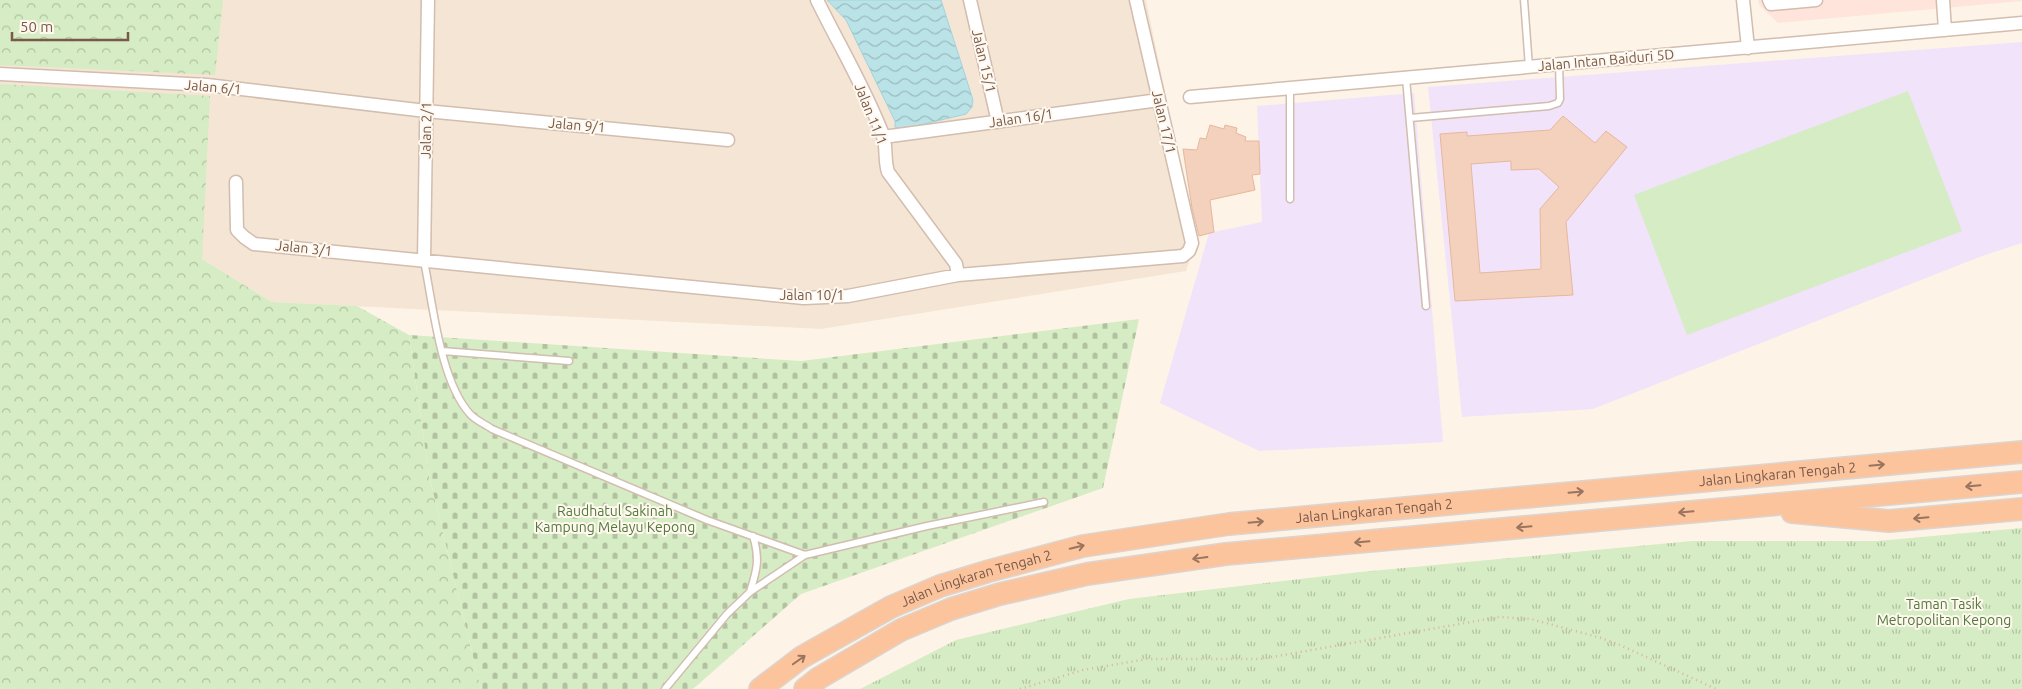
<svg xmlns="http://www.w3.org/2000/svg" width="2022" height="689" font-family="Ubuntu,sans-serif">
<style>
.residential{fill:#f5e5d5}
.commercial{fill:#fee4da}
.education{fill:#f1e3fa}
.grass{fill:url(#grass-tufts)}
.forest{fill:url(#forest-crowns)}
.cemetery{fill:url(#cemetery-stones)}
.garden{fill:#d6ecc4}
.water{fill:url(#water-waves);stroke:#a0d3da}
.building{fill:#f4d1bd;stroke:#e7b79d;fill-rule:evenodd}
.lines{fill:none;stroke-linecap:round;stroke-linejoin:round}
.service-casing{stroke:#d2bdaf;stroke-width:9}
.minor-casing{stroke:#d2bdaf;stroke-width:15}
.trunk-casing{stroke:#dcd4d0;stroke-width:24}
.path{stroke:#d9b4a0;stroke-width:2.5;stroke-dasharray:1 4;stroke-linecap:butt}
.service{stroke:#fff;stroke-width:6}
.minor{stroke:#fff;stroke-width:12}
.trunk{stroke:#fcc49d;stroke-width:21}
.oneway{stroke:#99745f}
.labels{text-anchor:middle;stroke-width:4;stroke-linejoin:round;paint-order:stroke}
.street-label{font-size:14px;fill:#78594a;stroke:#fff8ee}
.park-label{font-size:14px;fill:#52793e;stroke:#fff8ee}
</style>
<defs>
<pattern id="grass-tufts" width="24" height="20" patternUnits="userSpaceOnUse" patternTransform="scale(1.25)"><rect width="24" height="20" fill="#d6ecc4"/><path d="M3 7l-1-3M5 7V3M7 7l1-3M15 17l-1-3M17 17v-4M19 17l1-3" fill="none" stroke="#b2c2a1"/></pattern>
<pattern id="forest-crowns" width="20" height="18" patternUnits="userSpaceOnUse" patternTransform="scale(1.25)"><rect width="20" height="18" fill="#d6ecc4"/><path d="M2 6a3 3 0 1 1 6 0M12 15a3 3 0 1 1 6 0" fill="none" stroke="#b2c2a1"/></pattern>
<pattern id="cemetery-stones" width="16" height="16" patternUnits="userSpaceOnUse" patternTransform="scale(1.25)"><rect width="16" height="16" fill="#d6ecc4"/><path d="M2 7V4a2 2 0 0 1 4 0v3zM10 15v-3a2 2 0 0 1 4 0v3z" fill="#b2c2a1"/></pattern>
<pattern id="water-waves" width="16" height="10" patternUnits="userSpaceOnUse" patternTransform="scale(1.25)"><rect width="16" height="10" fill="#bae3e8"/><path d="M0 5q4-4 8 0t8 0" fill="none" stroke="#9cbbbe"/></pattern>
</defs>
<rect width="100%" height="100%" fill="#fdf4e7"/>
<path class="residential" d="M 0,0 L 1146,0 L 1196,242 L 1186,271 L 821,329 L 272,302 L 202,259 L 0,246 Z"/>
<path class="commercial" d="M 1758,0 L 2022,0 L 2022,1 L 1778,23 L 1759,5 Z"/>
<path class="education" d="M 2022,42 L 2022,243 L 1982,256 L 1593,409 L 1462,417 L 1428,87 Z
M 1414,93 L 1443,442 L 1259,451 L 1160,403 L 1209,233 L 1262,222 L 1257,106 Z"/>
<path class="grass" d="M 2022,528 L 2022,689 L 860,689 L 956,640 L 1129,599 L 1360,572 L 1692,541 L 1877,541 Z"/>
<path class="forest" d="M 0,0 L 223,0 L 215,75 L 0,65 Z
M 0,84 L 210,96 L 202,259 L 272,302 L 357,306 L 409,335 L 429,475 L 481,689 L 0,689 Z"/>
<path class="cemetery" d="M 1139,319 L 1103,488 L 801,594 L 693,689 L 481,689 L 429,475 L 409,335 L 801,361 Z"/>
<path class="garden" d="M 1908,91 L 1962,231 L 1687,335 L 1634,195 Z"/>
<path class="water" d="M 827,0 L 941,0 L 973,100 L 972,107 L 966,114 L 903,129 L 895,127 L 895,121 L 846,20 Z"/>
<path class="building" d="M 1563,116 L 1595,143 L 1606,131 L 1627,147 L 1566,222 L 1573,295 L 1455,301 L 1440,134 L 1467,132 L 1467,136 L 1550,130 ZM 1511,161 L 1511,170 L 1539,169 L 1559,187 L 1540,209 L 1541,269 L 1480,273 L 1471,164 Z
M 1210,125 L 1224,129 L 1225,125 L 1237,128 L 1236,133 L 1246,137 L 1245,141 L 1259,141 L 1260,174 L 1252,175 L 1255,190 L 1210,200 L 1214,232 L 1199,236 L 1192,208 L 1183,149 L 1197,150 L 1200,138 L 1206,139 Z"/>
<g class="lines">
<g class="service-casing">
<path id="service" d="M 1524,0 L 1529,67
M 1406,78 L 1426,306
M 1290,88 L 1290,199
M 1410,118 L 1549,106 L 1558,103 L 1560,99 L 1559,64
M 424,261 C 433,304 440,381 470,414 C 475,420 485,424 492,429 L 707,520 L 805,555 L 927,526 L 1044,502
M 442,351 L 569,361
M 750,592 C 757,570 760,559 753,536
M 665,689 L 727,614 L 750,592 L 805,555"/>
</g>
<g class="minor-casing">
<path id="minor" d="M 817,0 C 839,45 865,88 883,135 C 887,147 884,160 888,172 L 956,264 L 958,275
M 970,0 L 998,122
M 1743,0 L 1748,48
M 1769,0 L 1771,4 L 1816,0
M 1943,0 L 1945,30
M 0,74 L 207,85 L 426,111 L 728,140
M 1190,97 L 2022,23
M 883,137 L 1159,100
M 236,182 L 237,230 L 244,237 L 254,244 L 804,298 L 848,296 L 958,275 L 1183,256 L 1189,251 L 1192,243 L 1136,0
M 424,260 L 428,0"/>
</g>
<g class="trunk-casing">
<g id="trunk">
<path d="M 1792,512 L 1889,521 L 2022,509"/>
<path id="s1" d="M 760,689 L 802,657 L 891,607 L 940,586 L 989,571 L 1083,546 L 1229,524 L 2022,452"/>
<path d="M 805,689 L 819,678 L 901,630 L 951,609 L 1000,594 L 1087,574 L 1226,554 L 2022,482"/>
</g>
</g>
<path class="path" d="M 1020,689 L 1083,670 L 1147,659 L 1261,659 L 1499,617 L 1531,619 L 1601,638 L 1620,645 L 1716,689"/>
<use href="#service" class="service"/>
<use href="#minor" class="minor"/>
<use href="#trunk" class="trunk"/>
</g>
<defs><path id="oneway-shaft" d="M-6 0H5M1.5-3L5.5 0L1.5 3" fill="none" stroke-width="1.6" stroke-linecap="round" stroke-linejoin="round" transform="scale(1.25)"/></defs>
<g class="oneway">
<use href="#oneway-shaft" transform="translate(1877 465) rotate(-5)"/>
<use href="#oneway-shaft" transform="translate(1973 486) rotate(175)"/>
<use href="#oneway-shaft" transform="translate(1576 492) rotate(-5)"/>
<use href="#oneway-shaft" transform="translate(1686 512) rotate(175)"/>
<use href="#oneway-shaft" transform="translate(1921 518) rotate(175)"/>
<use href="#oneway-shaft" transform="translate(1256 522) rotate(-5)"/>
<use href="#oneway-shaft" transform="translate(1524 527) rotate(175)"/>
<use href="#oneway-shaft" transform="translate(1362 542) rotate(175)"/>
<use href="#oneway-shaft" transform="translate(1077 547) rotate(-14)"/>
<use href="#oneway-shaft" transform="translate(1200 558) rotate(172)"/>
<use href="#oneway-shaft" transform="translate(799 660) rotate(-35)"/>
</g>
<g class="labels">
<g class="street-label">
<text transform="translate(1606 60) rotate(-5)" y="5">Jalan Intan Baiduri 5D</text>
<text transform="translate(984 61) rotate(77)" y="5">Jalan 15/1</text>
<text transform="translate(213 87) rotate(5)" y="5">Jalan 6/1</text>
<text transform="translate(871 114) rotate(68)" y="5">Jalan 11/1</text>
<text transform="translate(1021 118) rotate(-8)" y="5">Jalan 16/1</text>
<text transform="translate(1164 122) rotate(77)" y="5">Jalan 17/1</text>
<text transform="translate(577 125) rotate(5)" y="5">Jalan 9/1</text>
<text transform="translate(426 130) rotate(-89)" y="5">Jalan 2/1</text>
<text transform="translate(304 248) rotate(6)" y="5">Jalan 3/1</text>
<text x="812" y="300">Jalan 10/1</text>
<text dy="5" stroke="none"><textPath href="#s1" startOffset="1055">Jalan Lingkaran Tengah 2</textPath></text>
<text dy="5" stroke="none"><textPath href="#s1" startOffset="650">Jalan Lingkaran Tengah 2</textPath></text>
<text dy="5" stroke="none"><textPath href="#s1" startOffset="245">Jalan Lingkaran Tengah 2</textPath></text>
</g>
<g class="park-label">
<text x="615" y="516">Raudhatul Sakinah<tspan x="615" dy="16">Kampung Melayu Kepong</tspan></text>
<text x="1944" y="609">Taman Tasik<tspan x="1944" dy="16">Metropolitan Kepong</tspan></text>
</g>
</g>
<path d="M12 32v8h116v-8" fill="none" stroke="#78594a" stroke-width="2.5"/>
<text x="20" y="32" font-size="15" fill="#78594a" stroke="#fff8ee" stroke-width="4" paint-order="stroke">50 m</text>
</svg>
